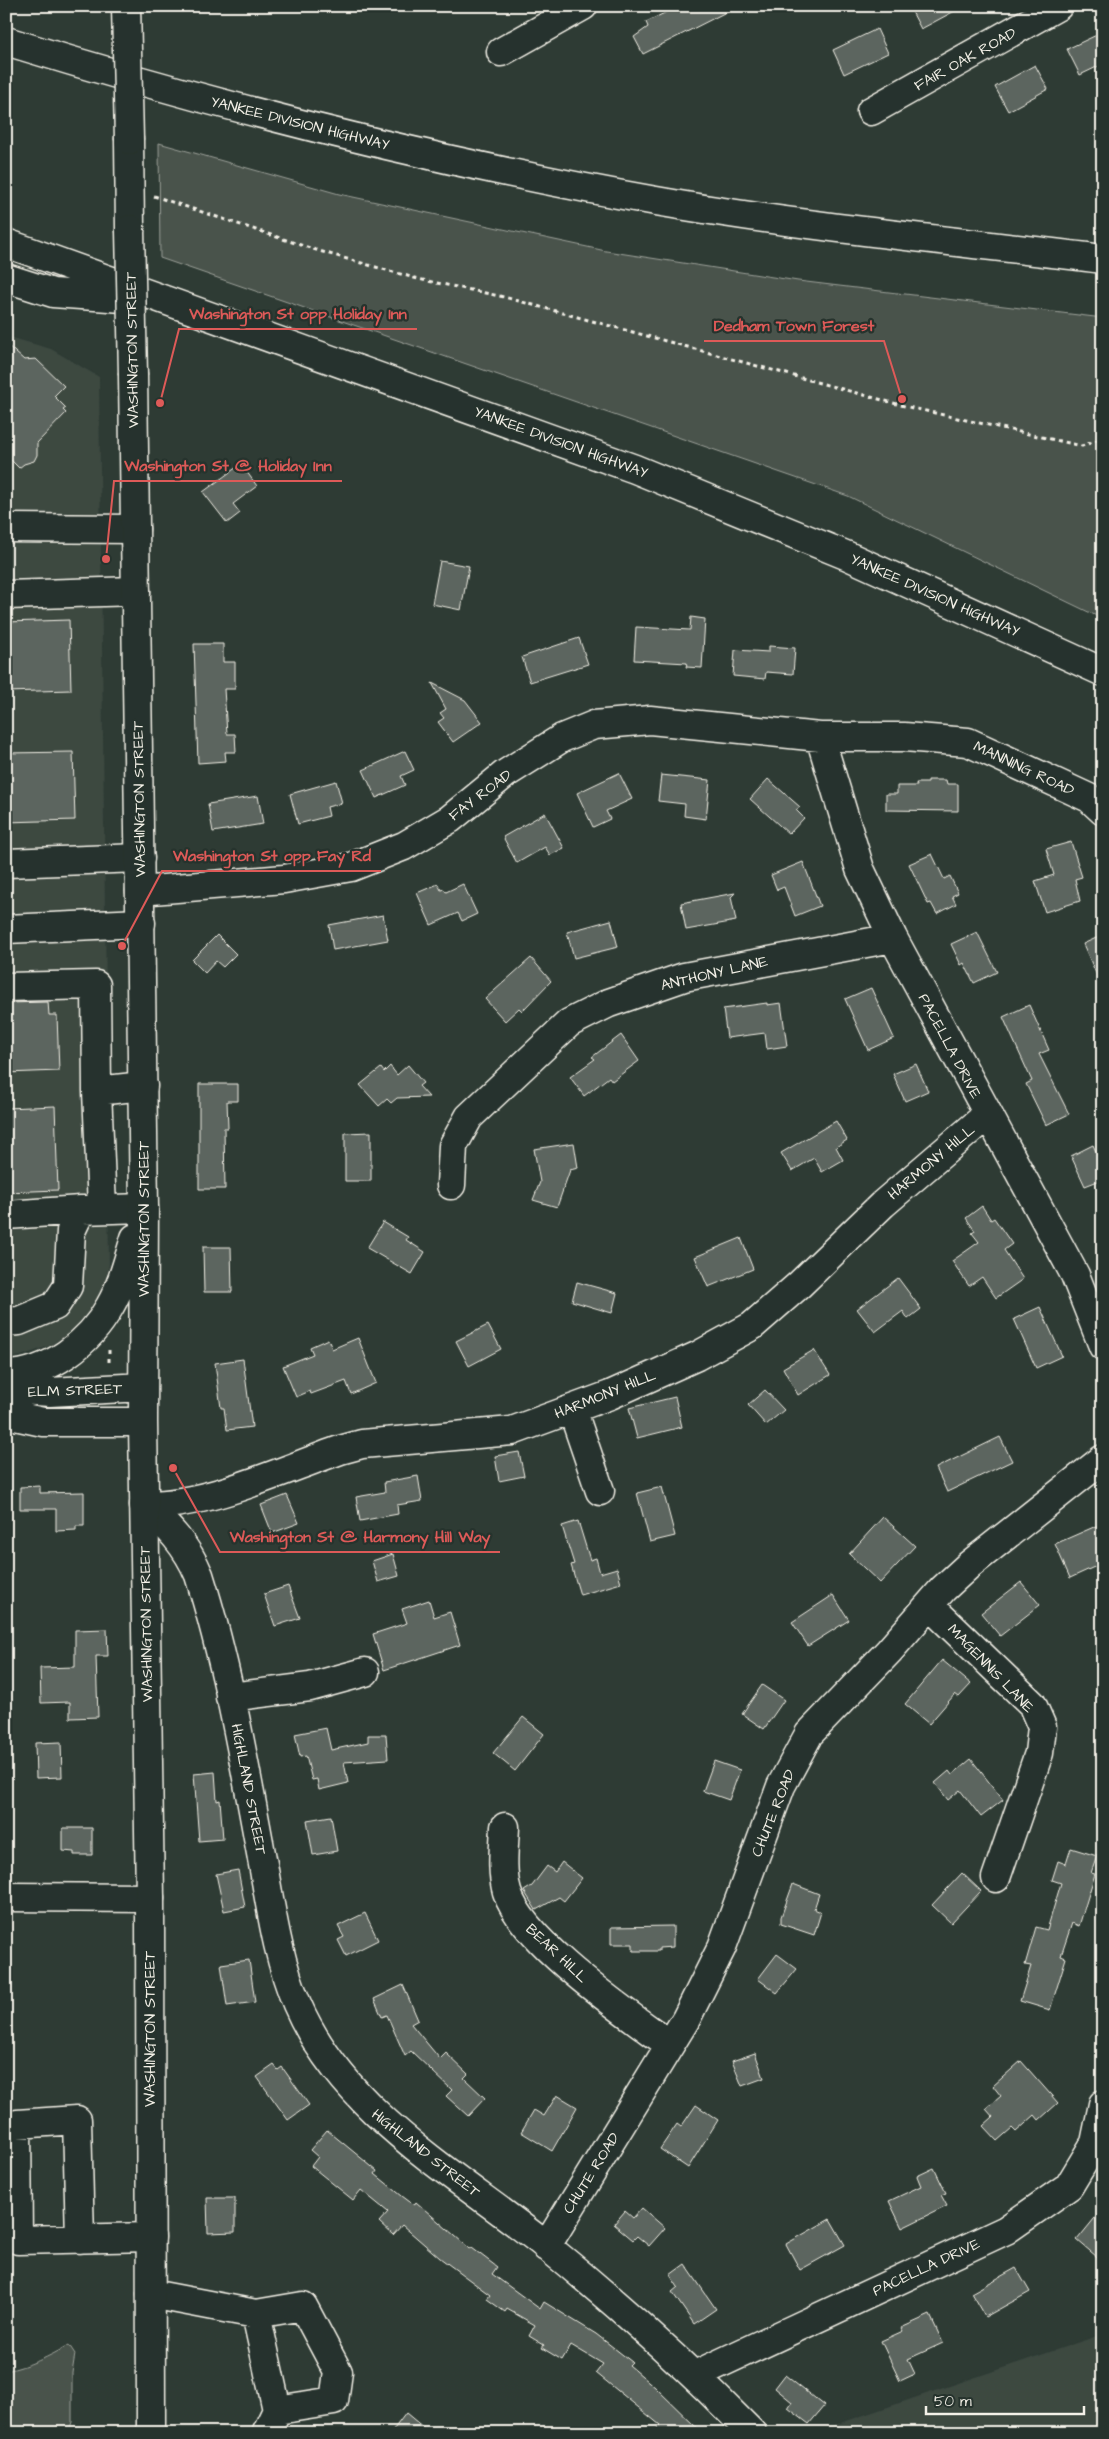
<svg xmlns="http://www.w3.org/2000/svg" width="1109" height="2439" font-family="'Architects Daughter',sans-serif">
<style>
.built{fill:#3c4841}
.green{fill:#48524c;stroke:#9ea29a}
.building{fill:#5c655e;stroke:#f4f1e8}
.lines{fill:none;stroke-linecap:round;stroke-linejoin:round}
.minor-casing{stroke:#f4f1e8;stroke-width:31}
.major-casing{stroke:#f4f1e8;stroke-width:31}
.highway-casing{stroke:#f4f1e8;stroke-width:31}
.path{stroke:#f4f1e8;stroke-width:3;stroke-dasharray:4 4;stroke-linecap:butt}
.minor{stroke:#26332d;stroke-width:28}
.major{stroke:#26332d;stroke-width:28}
.highway{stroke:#26332d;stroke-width:28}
.major-bridge-casing{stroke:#f4f1e8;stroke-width:31;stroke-linecap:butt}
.major-bridge{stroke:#26332d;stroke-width:28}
.labels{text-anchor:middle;stroke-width:4.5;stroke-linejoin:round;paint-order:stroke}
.street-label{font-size:15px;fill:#f4f1e8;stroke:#26332d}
.leader{fill:none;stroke:#de5a58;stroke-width:2}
.callout-dot{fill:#de5a58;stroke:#26332d;stroke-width:2}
.callout-label{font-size:16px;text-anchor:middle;font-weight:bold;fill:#de5a58;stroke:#26332d;stroke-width:4.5;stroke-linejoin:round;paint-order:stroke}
</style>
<rect width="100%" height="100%" fill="#2e3b34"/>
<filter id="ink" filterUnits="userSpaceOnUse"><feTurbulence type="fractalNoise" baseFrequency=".02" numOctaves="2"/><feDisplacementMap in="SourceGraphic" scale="10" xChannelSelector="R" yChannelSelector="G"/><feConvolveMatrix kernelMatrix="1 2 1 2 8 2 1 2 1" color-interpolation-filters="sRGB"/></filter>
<g filter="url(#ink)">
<path class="built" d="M 6,336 L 51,349 L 99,377 L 109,1265 L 104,1286 L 91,1310 L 77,1329 L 49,1346 L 21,1356 L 6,1359 Z
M 1103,2334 L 1103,2433 L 811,2433 Z"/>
<path class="green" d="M 159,143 L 339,194 L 606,251 L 798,281 L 1103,318 L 1103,619 L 848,496 L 160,258 Z
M 69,2345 L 75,2354 L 72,2373 L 72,2422 L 68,2433 L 6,2433 L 6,2371 C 29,2366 49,2357 69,2345 Z"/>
<path class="building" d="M 679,6 L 738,6 L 643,54 L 634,37 L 648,27 L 646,22 Z
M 909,6 L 964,6 L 921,29 Z
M 877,29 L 888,53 L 844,74 L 833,50 Z
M 1103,32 L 1103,64 L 1080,75 L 1067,49 Z
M 1035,65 L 1048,89 L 1008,111 L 995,87 Z
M 6,344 L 24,360 L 36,359 L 64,386 L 54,396 L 66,408 L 63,410 L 66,413 L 37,443 L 37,455 L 34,461 L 24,464 L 19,468 L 6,455 Z
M 241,464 L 257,486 L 233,504 L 240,513 L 227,523 L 203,492 Z
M 440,561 L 469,566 L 461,610 L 432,604 Z
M 691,617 L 705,619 L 702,668 L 686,667 L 687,663 L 634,660 L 636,627 L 690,630 Z
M 69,620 L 71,690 L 6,692 L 6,622 Z
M 579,638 L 588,664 L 530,682 L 522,657 Z
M 194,644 L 223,644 L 223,662 L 235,662 L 235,689 L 224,689 L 227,734 L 235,734 L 236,752 L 225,752 L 226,761 L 198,763 Z
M 769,646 L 795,648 L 793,674 L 766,672 L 765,679 L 733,676 L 735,650 L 769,652 Z
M 432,683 L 465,700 L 482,722 L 453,742 L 438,722 L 444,718 L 440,713 L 446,709 Z
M 405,751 L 414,770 L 401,776 L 405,785 L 376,798 L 363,770 Z
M 73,752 L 75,820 L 6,822 L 6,753 Z
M 619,773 L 632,799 L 606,811 L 610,819 L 593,827 L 577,793 Z
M 661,775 L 710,780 L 706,819 L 684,816 L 685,804 L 658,801 Z
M 768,779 L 800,807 L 796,810 L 804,818 L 789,834 L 750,799 Z
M 928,780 L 946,780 L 947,784 L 958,784 L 958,811 L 886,810 L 886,794 L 897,794 L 897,786 L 917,786 L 916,783 L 928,783 Z
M 336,781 L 342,803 L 327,807 L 329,816 L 298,824 L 290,794 Z
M 258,796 L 263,824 L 213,832 L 208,804 Z
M 545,813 L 564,848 L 550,855 L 545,847 L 517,863 L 503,837 Z
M 1071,842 L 1082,877 L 1075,879 L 1080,901 L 1045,912 L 1035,881 L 1054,875 L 1046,849 Z
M 932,854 L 944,879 L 950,876 L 958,893 L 952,896 L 956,904 L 937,914 L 931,903 L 928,904 L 909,864 Z
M 803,862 L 820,906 L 795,916 L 784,887 L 777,890 L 771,875 Z
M 438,884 L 441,890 L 444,889 L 446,892 L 463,884 L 477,914 L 462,921 L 458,913 L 431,925 L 417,893 Z
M 735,893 L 731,897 L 736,921 L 686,930 L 681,903 Z
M 383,915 L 388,940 L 333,950 L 329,925 Z
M 611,920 L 618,947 L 574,958 L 567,932 Z
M 977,932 L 997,972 L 974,983 L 964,963 L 961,965 L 951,944 Z
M 217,935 L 236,954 L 223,967 L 216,961 L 205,973 L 192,960 Z
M 1103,935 L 1103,989 L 1083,944 Z
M 531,958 L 551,981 L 522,1011 L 519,1008 L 505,1021 L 485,999 Z
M 871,988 L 894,1038 L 868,1050 L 845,999 Z
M 48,1002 L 49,1015 L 57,1015 L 59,1071 L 6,1073 L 6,1003 Z
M 767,1003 L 767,1005 L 781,1003 L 787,1046 L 767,1049 L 765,1033 L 727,1038 L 723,1009 Z
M 1029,1005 L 1049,1050 L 1039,1054 L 1069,1114 L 1046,1125 L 1026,1084 L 1032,1081 L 1003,1017 Z
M 621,1035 L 639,1061 L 612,1081 L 609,1077 L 584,1096 L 570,1077 L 595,1059 L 592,1057 Z
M 916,1064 L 928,1091 L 905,1101 L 893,1074 Z
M 408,1065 L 423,1083 L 419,1086 L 429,1097 L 397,1098 L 391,1103 L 387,1099 L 379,1106 L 360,1085 L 381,1068 L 384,1072 L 390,1066 L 397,1075 Z
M 199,1084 L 238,1084 L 238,1101 L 227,1101 L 228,1128 L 224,1128 L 225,1189 L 199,1189 Z
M 55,1106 L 58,1190 L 6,1192 L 6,1108 Z
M 836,1121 L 847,1140 L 836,1147 L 843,1160 L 822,1172 L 814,1158 L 792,1171 L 781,1153 Z
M 371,1132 L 371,1181 L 345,1181 L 345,1133 Z
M 574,1143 L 578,1168 L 570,1170 L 557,1207 L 533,1200 L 540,1182 L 534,1149 Z
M 1093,1145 L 1103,1166 L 1103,1179 L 1085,1186 L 1071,1156 Z
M 982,1206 L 991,1220 L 994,1218 L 1012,1244 L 1004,1250 L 1023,1279 L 996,1298 L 982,1277 L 969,1286 L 952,1261 L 979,1242 L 972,1233 L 975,1231 L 966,1218 Z
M 383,1222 L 408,1237 L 406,1240 L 425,1252 L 412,1274 L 367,1248 Z
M 741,1238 L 753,1269 L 708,1287 L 695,1257 Z
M 203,1247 L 231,1247 L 232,1292 L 204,1292 Z
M 898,1278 L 921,1309 L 908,1319 L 903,1311 L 875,1332 L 857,1309 Z
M 577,1282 L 617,1293 L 612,1313 L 572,1301 Z
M 1040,1307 L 1062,1356 L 1036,1368 L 1014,1319 Z
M 488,1325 L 501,1349 L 469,1366 L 456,1341 Z
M 358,1338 L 376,1383 L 351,1394 L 346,1381 L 311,1394 L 310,1391 L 296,1397 L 283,1366 L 313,1354 L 310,1347 L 328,1339 L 332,1349 Z
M 814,1350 L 830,1375 L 798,1395 L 783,1368 Z
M 243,1359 L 252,1427 L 227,1430 L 224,1408 L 221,1408 L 215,1363 Z
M 765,1390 L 784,1410 L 766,1425 L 748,1405 Z
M 675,1397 L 682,1427 L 637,1438 L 629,1408 Z
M 1000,1437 L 1012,1461 L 947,1492 L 936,1468 Z
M 519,1452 L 524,1476 L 499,1481 L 495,1456 Z
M 418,1476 L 422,1501 L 397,1505 L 398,1514 L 360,1521 L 356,1497 L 385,1492 L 384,1482 Z
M 40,1486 L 40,1493 L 84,1492 L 84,1526 L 76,1526 L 76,1530 L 56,1531 L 56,1509 L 20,1509 L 20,1487 Z
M 662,1487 L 675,1536 L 650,1542 L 637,1493 Z
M 287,1495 L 299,1523 L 272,1533 L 261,1505 Z
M 883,1517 L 915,1546 L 880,1583 L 849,1554 Z
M 578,1521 L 590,1560 L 596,1558 L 600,1573 L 617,1568 L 621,1583 L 580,1595 L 571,1565 L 574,1564 L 562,1526 Z
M 1103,1523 L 1103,1563 L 1070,1578 L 1055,1544 Z
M 393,1554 L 399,1576 L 378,1582 L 372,1561 Z
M 1021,1582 L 1040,1605 L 1000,1636 L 981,1613 Z
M 288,1586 L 300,1618 L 275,1626 L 264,1594 Z
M 833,1595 L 849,1620 L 808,1646 L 792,1622 Z
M 429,1600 L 434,1617 L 450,1612 L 460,1645 L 384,1670 L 373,1634 L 407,1623 L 402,1609 Z
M 107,1629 L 108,1656 L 96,1656 L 98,1717 L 70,1718 L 70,1702 L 41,1703 L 40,1668 L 75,1667 L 75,1630 Z
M 942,1660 L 971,1684 L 959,1697 L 955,1694 L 929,1724 L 905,1704 Z
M 762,1685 L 784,1700 L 764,1729 L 742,1714 Z
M 523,1717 L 544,1734 L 515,1771 L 493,1753 Z
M 326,1728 L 331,1750 L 368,1742 L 368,1735 L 386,1735 L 388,1759 L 344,1762 L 348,1783 L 319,1790 L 317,1779 L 312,1780 L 306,1756 L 300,1757 L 295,1734 Z
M 61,1742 L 62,1777 L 36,1778 L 35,1743 Z
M 971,1759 L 1003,1800 L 981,1817 L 960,1790 L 948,1800 L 935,1783 L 949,1771 L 952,1775 Z
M 714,1761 L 740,1770 L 729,1800 L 703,1791 Z
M 215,1772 L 217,1801 L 220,1800 L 223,1839 L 199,1841 L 194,1774 Z
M 331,1816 L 337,1851 L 313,1855 L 307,1820 Z
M 63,1828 L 92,1828 L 92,1855 L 74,1855 L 74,1852 L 63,1851 Z
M 1071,1848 L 1097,1856 L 1091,1873 L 1095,1874 L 1079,1926 L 1072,1923 L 1061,1956 L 1066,1958 L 1050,2010 L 1020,2001 L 1031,1966 L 1025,1965 L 1036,1927 L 1047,1930 L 1061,1883 L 1052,1880 L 1058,1861 L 1066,1864 Z
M 562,1862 L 582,1878 L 564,1901 L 559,1897 L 536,1910 L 524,1891 L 532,1886 L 547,1866 L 555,1872 Z
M 238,1870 L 245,1907 L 224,1911 L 216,1874 Z
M 962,1873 L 981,1891 L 951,1923 L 932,1905 Z
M 793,1884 L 819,1894 L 814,1909 L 821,1912 L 814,1935 L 781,1924 L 781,1917 Z
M 365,1913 L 378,1940 L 346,1956 L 338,1940 L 344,1937 L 338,1926 Z
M 673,1926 L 673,1947 L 659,1948 L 659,1951 L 633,1951 L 633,1944 L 611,1944 L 611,1927 Z
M 777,1954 L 797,1969 L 777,1993 L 758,1979 Z
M 249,1960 L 255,2002 L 227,2006 L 221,1964 Z
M 403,1985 L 418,2020 L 411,2024 L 440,2059 L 446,2053 L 468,2074 L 464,2078 L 485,2098 L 468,2116 L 446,2096 L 452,2090 L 411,2051 L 405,2056 L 387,2015 L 382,2017 L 374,1999 Z
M 755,2053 L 764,2078 L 742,2086 L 732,2061 Z
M 1021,2061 L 1058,2103 L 1039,2120 L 1035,2115 L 1016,2132 L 1012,2128 L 997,2141 L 983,2126 L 993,2117 L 986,2109 L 1001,2096 L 993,2086 Z
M 274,2065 L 278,2070 L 282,2067 L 309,2105 L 288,2120 L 257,2077 Z
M 557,2095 L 577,2107 L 552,2151 L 521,2132 L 534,2110 L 544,2116 Z
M 696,2105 L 718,2120 L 688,2168 L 660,2149 L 677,2124 L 681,2127 Z
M 327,2130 L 377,2171 L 375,2174 L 402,2196 L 414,2205 L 416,2202 L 470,2249 L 472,2248 L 497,2267 L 492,2274 L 540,2309 L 544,2302 L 596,2334 L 632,2362 L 629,2365 L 655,2387 L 702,2433 L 652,2433 L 660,2425 L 596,2373 L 603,2364 L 571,2345 L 562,2360 L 542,2348 L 544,2345 L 529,2336 L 535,2325 L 507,2309 L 505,2312 L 487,2299 L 490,2295 L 440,2258 L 402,2225 L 393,2235 L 379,2222 L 388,2212 L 361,2190 L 353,2200 L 311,2166 L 318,2157 L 310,2150 Z
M 934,2168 L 946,2193 L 941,2195 L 947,2206 L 902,2228 L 889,2201 L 921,2186 L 917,2176 Z
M 207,2198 L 235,2198 L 235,2232 L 208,2233 Z
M 642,2208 L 665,2228 L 649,2246 L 637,2236 L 633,2240 L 614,2224 L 625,2211 L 633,2218 Z
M 1103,2208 L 1103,2262 L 1077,2240 Z
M 830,2219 L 845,2245 L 800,2270 L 786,2244 Z
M 685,2264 L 716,2309 L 694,2324 L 672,2292 L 678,2287 L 670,2275 Z
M 1016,2268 L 1030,2292 L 985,2317 L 971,2293 Z
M 930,2315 L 943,2343 L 908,2359 L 915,2374 L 900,2381 L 881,2341 L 903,2331 L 901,2328 Z
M 785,2375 L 824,2406 L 809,2424 L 788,2408 L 792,2402 L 775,2388 Z
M 406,2413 L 430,2433 L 391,2433 Z"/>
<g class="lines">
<g class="minor-casing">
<path id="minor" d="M 501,52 L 583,6
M 871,111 L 1058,6
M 6,528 L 135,529
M 6,595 L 136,591
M 820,737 L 860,869 L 893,938 L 1075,1275 L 1103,1346
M 6,863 L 140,858
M 140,891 L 284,879 L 351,867 L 404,846 L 450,819 L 505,774 L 562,738 L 594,725 L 650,720 L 820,737 L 904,737 L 968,742 L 1089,798 L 1103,811
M 6,929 L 141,923
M 6,987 L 96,985 L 97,1091 L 143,1086
M 97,1091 L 102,1208
M 451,1185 L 453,1146 L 469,1117 L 569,1023 L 609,1003 L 684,977 L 893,938
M 6,1215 L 81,1210
M 6,1322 L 19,1321 L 55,1306 L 68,1286 L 71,1231 L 81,1210 L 144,1208
M 572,1409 L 600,1491
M 144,1505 C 168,1526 187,1546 199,1575 C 227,1664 243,1756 260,1848 C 270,1900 276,1955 297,2004 C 344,2113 456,2174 545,2245 C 617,2303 687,2367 752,2433
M 144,1505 C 207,1506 280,1471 340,1450 L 362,1444 L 512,1431 L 610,1395 L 697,1356 L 752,1326 L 799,1285 L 883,1204 L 987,1115
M 929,1605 L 1032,1704 L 1042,1727 L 1039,1753 L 996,1878
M 230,1697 L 310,1687 L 365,1672
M 505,1827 C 504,1848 501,1871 507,1892 C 522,1942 627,2013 670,2045
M 6,1897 L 150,1898
M 80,2239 L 77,2120 L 17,2124 L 18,2240 L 151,2237
M 546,2247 L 686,2019 L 722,1947 L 781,1786 L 809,1734 L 889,1651 L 943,1589 L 969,1565 L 1103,1459
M 151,2294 L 256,2314 L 277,2410 L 266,2433
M 256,2314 L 303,2306 L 338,2372 L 334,2401 L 277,2410
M 695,2375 L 1006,2230 L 1069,2186 L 1095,2143 L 1103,2104"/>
</g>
<g class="major-casing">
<path id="major" d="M 129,140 L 130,229
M 133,375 L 144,1208 L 143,1422 L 150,1898 L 151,2433
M 6,1375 C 49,1374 90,1343 110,1306 C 122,1285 128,1261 135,1238
M 6,1389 L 50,1392 L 143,1387
M 6,1414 L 43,1422 L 143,1422"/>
</g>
<g class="highway-casing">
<path id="highway" d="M 6,41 C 220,107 436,162 656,201 C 804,227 954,241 1103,259
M 6,243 L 635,469 L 848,556 L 1103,672
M 6,278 L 53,293 L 137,299"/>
</g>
<path class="path" d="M 154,196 L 319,251 L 418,279 L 504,297 L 908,407 L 1082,446 L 1103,438
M 109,1350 L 109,1362"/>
<use href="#minor" class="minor"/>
<use href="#major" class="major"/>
<use href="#highway" class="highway"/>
<g class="major-bridge-casing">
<path id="major-bridge" d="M 126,6 L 129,140
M 130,229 L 133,375"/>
</g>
<use href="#major-bridge" class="major-bridge"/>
</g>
</g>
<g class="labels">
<g class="street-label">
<text transform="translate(965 59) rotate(-29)" y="5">FAIR OAK ROAD</text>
<text transform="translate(300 123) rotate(14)" y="5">YANKEE DIVISION HIGHWAY</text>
<text transform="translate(132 350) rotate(-91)" y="5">WASHINGTON STREET</text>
<text transform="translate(561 442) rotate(20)" y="5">YANKEE DIVISION HIGHWAY</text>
<text transform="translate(935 595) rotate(24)" y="5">YANKEE DIVISION HIGHWAY</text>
<text transform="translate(1024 768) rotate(25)" y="5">MANNING ROAD</text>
<text transform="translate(480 795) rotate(-37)" y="5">FAY ROAD</text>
<text transform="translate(139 799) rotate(-91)" y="5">WASHINGTON STREET</text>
<text transform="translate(714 973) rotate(-13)" y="5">ANTHONY LANE</text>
<text transform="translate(950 1046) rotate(62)" y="5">PACELLA DRIVE</text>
<text transform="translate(931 1162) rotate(-40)" y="5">HARMONY HILL</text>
<text transform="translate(144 1219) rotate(-90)" y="5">WASHINGTON STREET</text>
<text transform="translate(75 1390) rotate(-2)" y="5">ELM STREET</text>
<text transform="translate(605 1394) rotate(-22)" y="5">HARMONY HILL</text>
<text transform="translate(146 1624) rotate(-91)" y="5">WASHINGTON STREET</text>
<text transform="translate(991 1668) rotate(46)" y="5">MAGENNIS LANE</text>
<text transform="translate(249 1789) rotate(79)" y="5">HIGHLAND STREET</text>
<text transform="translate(773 1813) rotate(-68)" y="5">CHUTE ROAD</text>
<text transform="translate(557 1953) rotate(43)" y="5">BEAR HILL</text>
<text transform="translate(150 2029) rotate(-90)" y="5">WASHINGTON STREET</text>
<text transform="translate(426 2153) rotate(38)" y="5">HIGHLAND STREET</text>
<text transform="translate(591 2173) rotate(-58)" y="5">CHUTE ROAD</text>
<text transform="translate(926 2267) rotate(-25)" y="5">PACELLA DRIVE</text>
</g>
</g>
<path class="leader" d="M160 403L179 329H417M902 399L884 341H704M106 559L114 481H342M122 946L162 871H381M173 1468L220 1552H500"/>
<g class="callout-dot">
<circle cx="160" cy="403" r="5"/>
<circle cx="902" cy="399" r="5"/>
<circle cx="106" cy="559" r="5"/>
<circle cx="122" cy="946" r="5"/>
<circle cx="173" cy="1468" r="5"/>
</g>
<g class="callout-label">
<text x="298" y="319">Washington St opp Holiday Inn</text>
<text x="794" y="331">Dedham Town Forest</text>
<text x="228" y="471">Washington St @ Holiday Inn</text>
<text x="272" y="861">Washington St opp Fay Rd</text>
<text x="360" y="1542">Washington St @ Harmony Hill Way</text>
</g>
<rect width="1109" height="2439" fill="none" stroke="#26332d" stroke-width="25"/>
<rect x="12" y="12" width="1084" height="2414" fill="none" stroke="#f4f1e8" stroke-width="2" filter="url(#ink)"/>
<path d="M926 2406v8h158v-8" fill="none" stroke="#f4f1e8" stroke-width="2.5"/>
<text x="934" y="2406" font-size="15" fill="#f4f1e8" stroke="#26332d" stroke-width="4" paint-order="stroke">50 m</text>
</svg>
